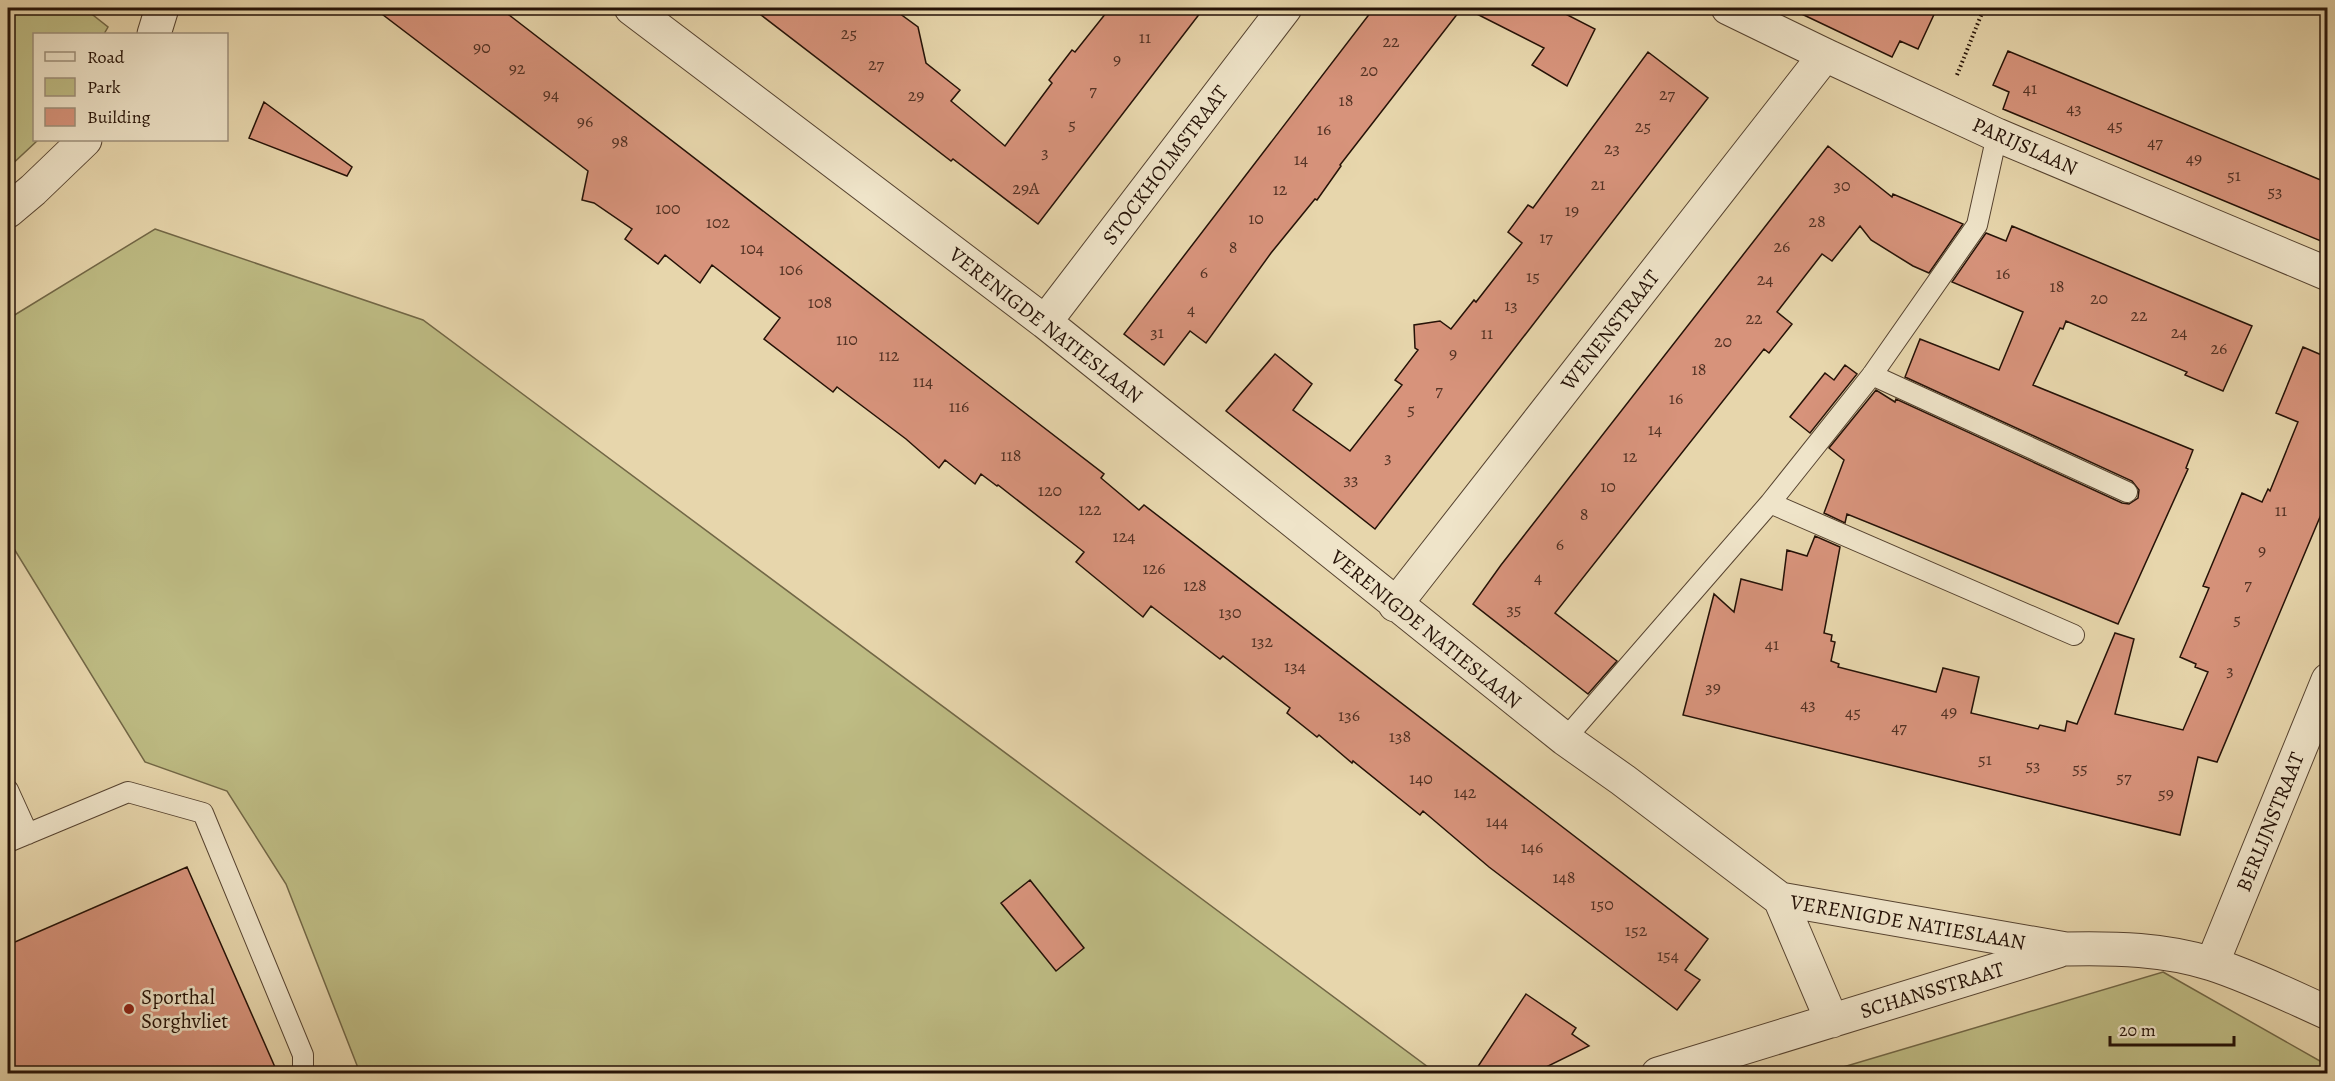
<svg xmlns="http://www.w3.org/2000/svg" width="2335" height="1081" font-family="Alegreya,serif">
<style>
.green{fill:#bebc84;stroke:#726746;stroke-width:1.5}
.building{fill:#d7937b;stroke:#251207;stroke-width:1.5}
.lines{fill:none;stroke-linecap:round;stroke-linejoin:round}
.service-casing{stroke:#564330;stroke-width:22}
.minor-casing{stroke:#564330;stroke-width:35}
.tertiary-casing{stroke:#564330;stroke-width:35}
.path{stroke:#251207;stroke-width:4;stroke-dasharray:1.5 3;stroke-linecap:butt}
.service{stroke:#efe4c9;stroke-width:20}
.minor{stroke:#efe4c9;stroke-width:33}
.tertiary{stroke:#efe4c9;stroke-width:33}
.poi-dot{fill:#8f2418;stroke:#efe4c9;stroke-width:2}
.labels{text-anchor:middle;stroke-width:5;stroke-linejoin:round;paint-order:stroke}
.number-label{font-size:18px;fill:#523224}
.street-label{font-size:21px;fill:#251207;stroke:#efe4c9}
.poi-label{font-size:21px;fill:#251207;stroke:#efe4c9;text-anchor:start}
</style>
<rect width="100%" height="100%" fill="#e7d6ac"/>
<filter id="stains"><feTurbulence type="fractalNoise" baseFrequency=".00333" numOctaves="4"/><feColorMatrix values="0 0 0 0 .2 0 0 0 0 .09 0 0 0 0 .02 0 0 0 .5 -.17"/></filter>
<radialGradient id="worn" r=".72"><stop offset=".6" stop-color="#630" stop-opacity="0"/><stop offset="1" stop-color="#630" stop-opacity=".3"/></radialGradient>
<path class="green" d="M 8,8 L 84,8 L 108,27 L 104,34 L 34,34 L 34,140 L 38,140 L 8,168 Z
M 155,229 L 423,320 L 1436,1073 L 360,1073 L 286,884 L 227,791 L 145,762 L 8,539 L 8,319 Z
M 2163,972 L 2327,1065 L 2327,1073 L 1823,1073 Z"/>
<path class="building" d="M 374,8 L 500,8 L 1104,474 L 1101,478 L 1139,510 L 1144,505 L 1708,939 L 1685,970 L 1700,980 L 1677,1010 L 1489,867 L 1423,811 L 1420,815 L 1353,761 L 1352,763 L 1319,735 L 1317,737 L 1287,713 L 1290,708 L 1223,656 L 1220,659 L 1151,606 L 1143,617 L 1076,562 L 1084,552 L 998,485 L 997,486 L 981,474 L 975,484 L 945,460 L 939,468 L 906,439 L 837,387 L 833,392 L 764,339 L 780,318 L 712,265 L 700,283 L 665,255 L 658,264 L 625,239 L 632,229 L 594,203 L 582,200 L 588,171 Z
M 752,8 L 892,8 L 918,27 L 926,63 L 960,90 L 951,101 L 1005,146 L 1052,83 L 1049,80 L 1072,50 L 1075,52 L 1110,8 L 1204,8 L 1038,224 L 953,159 L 951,161 Z
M 1374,8 L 1462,8 L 1340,165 L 1341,166 L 1317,200 L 1315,199 L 1271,253 L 1206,343 L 1190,331 L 1164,365 L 1124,334 Z
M 1465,8 L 1554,8 L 1595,29 L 1567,86 L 1532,65 L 1544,48 Z
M 1789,8 L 1937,8 L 1918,49 L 1900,41 L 1892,57 Z
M 2008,51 L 2328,183 L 2328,244 L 2003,109 L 2009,92 L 1993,85 Z
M 1648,52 L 1708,98 L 1375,529 L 1226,411 L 1275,354 L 1312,384 L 1293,410 L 1350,451 L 1402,385 L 1395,380 L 1418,350 L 1415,348 L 1414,325 L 1440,321 L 1451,329 L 1474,300 L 1476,302 L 1522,243 L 1508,232 L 1528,205 L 1533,208 Z
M 264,102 L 352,167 L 347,176 L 249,138 Z
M 1828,146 L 1892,197 L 1893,194 L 1963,224 L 1929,273 L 1913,266 L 1871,240 L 1860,226 L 1832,261 L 1822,254 L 1777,312 L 1792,324 L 1769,353 L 1764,349 L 1555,613 L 1617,661 L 1588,694 L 1473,604 L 1501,565 Z
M 2012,226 L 2252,326 L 2223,391 L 2185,375 L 2187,372 L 2066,321 L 2063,329 L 2060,328 L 2033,385 L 2193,450 L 2186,468 L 2188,469 L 2118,624 L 1847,514 L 1845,523 L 1824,513 L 1844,460 L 1829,448 L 1876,390 L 1895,402 L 1896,399 L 2122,503 L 2129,504 L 2138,498 L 2139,490 L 2132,481 L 1905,377 L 1920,339 L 1999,370 L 2023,312 L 1952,282 L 1986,233 L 2006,241 Z
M 2303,347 L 2324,356 L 2328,352 L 2328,498 L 2217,762 L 2198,757 L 2180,835 L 1683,715 L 1714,594 L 1734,612 L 1741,579 L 1782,590 L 1787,550 L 1807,556 L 1815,536 L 1840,547 L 1824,633 L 1832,635 L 1831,641 L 1835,642 L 1831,661 L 1839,664 L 1838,667 L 1936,692 L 1943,668 L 1979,677 L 1971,713 L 2038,729 L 2040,725 L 2065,731 L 2067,721 L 2077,724 L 2115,633 L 2134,639 L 2115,714 L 2183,730 L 2208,672 L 2195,667 L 2196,664 L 2180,657 L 2209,588 L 2203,586 L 2242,493 L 2262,502 L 2268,489 L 2270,491 L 2298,422 L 2276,413 Z
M 1845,365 L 1857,374 L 1810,433 L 1790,417 L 1825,373 L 1834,380 Z
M 187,867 L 278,1074 L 8,1074 L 8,945 Z
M 1030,880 L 1084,948 L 1056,971 L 1001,903 Z
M 1526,994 L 1576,1028 L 1572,1034 L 1589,1046 L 1532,1074 L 1473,1074 Z"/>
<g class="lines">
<g class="service-casing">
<path id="service" d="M 1872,375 L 2127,492
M 1770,503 L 2074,635
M 1565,739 L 1770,503 L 1872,375 L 1977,225 L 1997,135
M 8,790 L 28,834
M 8,842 L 128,792 L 203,813 L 303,1055 L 303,1074"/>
</g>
<g class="minor-casing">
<path id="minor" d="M 631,8 L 1045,322 L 1565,739 L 1623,780 L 1780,899 L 2066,949 C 2115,948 2165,949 2212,964 C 2252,977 2290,996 2328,1013
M 1728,8 L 1825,55 L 1997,135 L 2328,274
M 1045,322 L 1285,8
M 1395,605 L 1825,55
M 1780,899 L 1832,1021
M 2212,964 L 2328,680
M 1658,1074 L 2058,951"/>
</g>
<g class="tertiary-casing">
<path id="tertiary" d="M 154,34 L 162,8
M 8,211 L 33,190 L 85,140"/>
</g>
<path class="path" d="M 1957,75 L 1984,8"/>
<use href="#service" class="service"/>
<use href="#minor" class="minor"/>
<use href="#tertiary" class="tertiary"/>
</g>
<circle class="poi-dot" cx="129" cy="1009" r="6"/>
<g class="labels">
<g class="number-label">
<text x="849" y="39">25</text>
<text x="1145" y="43">11</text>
<text x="1391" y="47">22</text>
<text x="482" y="53">90</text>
<text x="1117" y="65">9</text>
<text x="876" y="70">27</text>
<text x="517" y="74">92</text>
<text x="1369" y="76">20</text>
<text x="2030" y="94">41</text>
<text x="1093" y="96">7</text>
<text x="551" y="100">94</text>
<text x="1667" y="100">27</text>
<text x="916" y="101">29</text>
<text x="1346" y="106">18</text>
<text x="2074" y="114">43</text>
<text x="585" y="127">96</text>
<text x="1072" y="130">5</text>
<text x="2115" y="131">45</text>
<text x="1643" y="132">25</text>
<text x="1324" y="135">16</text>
<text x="620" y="147">98</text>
<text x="2155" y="148">47</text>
<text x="1612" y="154">23</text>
<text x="1045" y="158">3</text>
<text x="2194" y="164">49</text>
<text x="1301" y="165">14</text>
<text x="2234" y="181">51</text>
<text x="1598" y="190">21</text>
<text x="1842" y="191">30</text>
<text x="1026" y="194">29A</text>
<text x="1280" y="195">12</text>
<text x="2275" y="197">53</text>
<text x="668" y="214">100</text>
<text x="1572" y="216">19</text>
<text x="1256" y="224">10</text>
<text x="1817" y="227">28</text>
<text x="718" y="228">102</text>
<text x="1546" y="243">17</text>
<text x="1782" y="252">26</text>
<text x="1233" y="253">8</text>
<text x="752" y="254">104</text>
<text x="791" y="275">106</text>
<text x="1204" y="278">6</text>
<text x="2003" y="279">16</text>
<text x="1533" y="282">15</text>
<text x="1765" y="285">24</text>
<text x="2057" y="292">18</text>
<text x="2099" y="304">20</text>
<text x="820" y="308">108</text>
<text x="1511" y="311">13</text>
<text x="1191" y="315">4</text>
<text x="2139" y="321">22</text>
<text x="1754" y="324">22</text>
<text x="1157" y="338">31</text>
<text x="2179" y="338">24</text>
<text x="1487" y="339">11</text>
<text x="847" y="345">110</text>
<text x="1723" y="347">20</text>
<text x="2219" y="354">26</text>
<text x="1453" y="359">9</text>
<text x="889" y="361">112</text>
<text x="1699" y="375">18</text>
<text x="923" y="387">114</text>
<text x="1439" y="396">7</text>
<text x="1676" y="404">16</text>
<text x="959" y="412">116</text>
<text x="1411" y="415">5</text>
<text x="1655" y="435">14</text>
<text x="1011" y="461">118</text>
<text x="1630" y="462">12</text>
<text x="1388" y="463">3</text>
<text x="1351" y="485">33</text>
<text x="1608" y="492">10</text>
<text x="1050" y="496">120</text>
<text x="1090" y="515">122</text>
<text x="2281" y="516">11</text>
<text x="1584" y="520">8</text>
<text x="1124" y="542">124</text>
<text x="1560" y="550">6</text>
<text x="2262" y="556">9</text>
<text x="1154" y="574">126</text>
<text x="1538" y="583">4</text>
<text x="2248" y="590">7</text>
<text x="1195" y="591">128</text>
<text x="1514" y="615">35</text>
<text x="1230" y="618">130</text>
<text x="2237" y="625">5</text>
<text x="1262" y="647">132</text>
<text x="1772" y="650">41</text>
<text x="1295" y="672">134</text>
<text x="2230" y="676">3</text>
<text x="1713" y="693">39</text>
<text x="1808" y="710">43</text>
<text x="1949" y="717">49</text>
<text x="1853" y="718">45</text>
<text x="1349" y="721">136</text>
<text x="1899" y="733">47</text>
<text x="1400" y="742">138</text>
<text x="1985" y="765">51</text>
<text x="2033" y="771">53</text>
<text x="2080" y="774">55</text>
<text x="2124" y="783">57</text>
<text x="1421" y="784">140</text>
<text x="1465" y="798">142</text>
<text x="2166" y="799">59</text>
<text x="1497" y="827">144</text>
<text x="1532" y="853">146</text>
<text x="1564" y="883">148</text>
<text x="1602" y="910">150</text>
<text x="1636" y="936">152</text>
<text x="1668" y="961">154</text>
</g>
<g class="street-label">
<text transform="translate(2025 146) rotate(24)" y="7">PARIJSLAAN</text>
<text transform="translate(1165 165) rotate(-53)" y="7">STOCKHOLMSTRAAT</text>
<text transform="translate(1046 325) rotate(38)" y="7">VERENIGDE NATIESLAAN</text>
<text transform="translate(1610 330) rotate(-52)" y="7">WENENSTRAAT</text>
<text transform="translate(1426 629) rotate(39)" y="7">VERENIGDE NATIESLAAN</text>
<text transform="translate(2270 822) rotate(-68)" y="7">BERLIJNSTRAAT</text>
<text transform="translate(1908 922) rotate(10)" y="7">VERENIGDE NATIESLAAN</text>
<text transform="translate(1932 990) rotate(-17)" y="7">SCHANSSTRAAT</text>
</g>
<g class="poi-label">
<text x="141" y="1004">Sporthal<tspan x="141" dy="24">Sorghvliet</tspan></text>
</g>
</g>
<rect width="2335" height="1081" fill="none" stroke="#e7d6ac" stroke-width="30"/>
<rect x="9" y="9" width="2317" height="1063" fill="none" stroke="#251207" stroke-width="3"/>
<rect x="15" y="15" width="2305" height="1051" fill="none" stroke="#251207" stroke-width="1.5"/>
<rect x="33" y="33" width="195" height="108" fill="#efe4c9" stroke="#9e907b" stroke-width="1.5"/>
<rect x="45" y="52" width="30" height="9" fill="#efe4c9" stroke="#9e907b" stroke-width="1.5"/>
<text x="87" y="63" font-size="18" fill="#251207">Road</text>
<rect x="45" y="78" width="30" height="18" fill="#bebc84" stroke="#9e907b" stroke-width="1.5"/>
<text x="87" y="93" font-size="18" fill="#251207">Park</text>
<rect x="45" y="108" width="30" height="18" fill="#d7937b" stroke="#9e907b" stroke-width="1.5"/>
<text x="87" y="123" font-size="18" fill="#251207">Building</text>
<path d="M2110 1036v9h124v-9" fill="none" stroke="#251207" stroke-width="3"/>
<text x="2119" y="1036" font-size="18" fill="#251207" stroke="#efe4c9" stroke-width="4.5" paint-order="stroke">20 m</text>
<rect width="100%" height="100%" filter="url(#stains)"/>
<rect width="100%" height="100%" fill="url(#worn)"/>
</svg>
